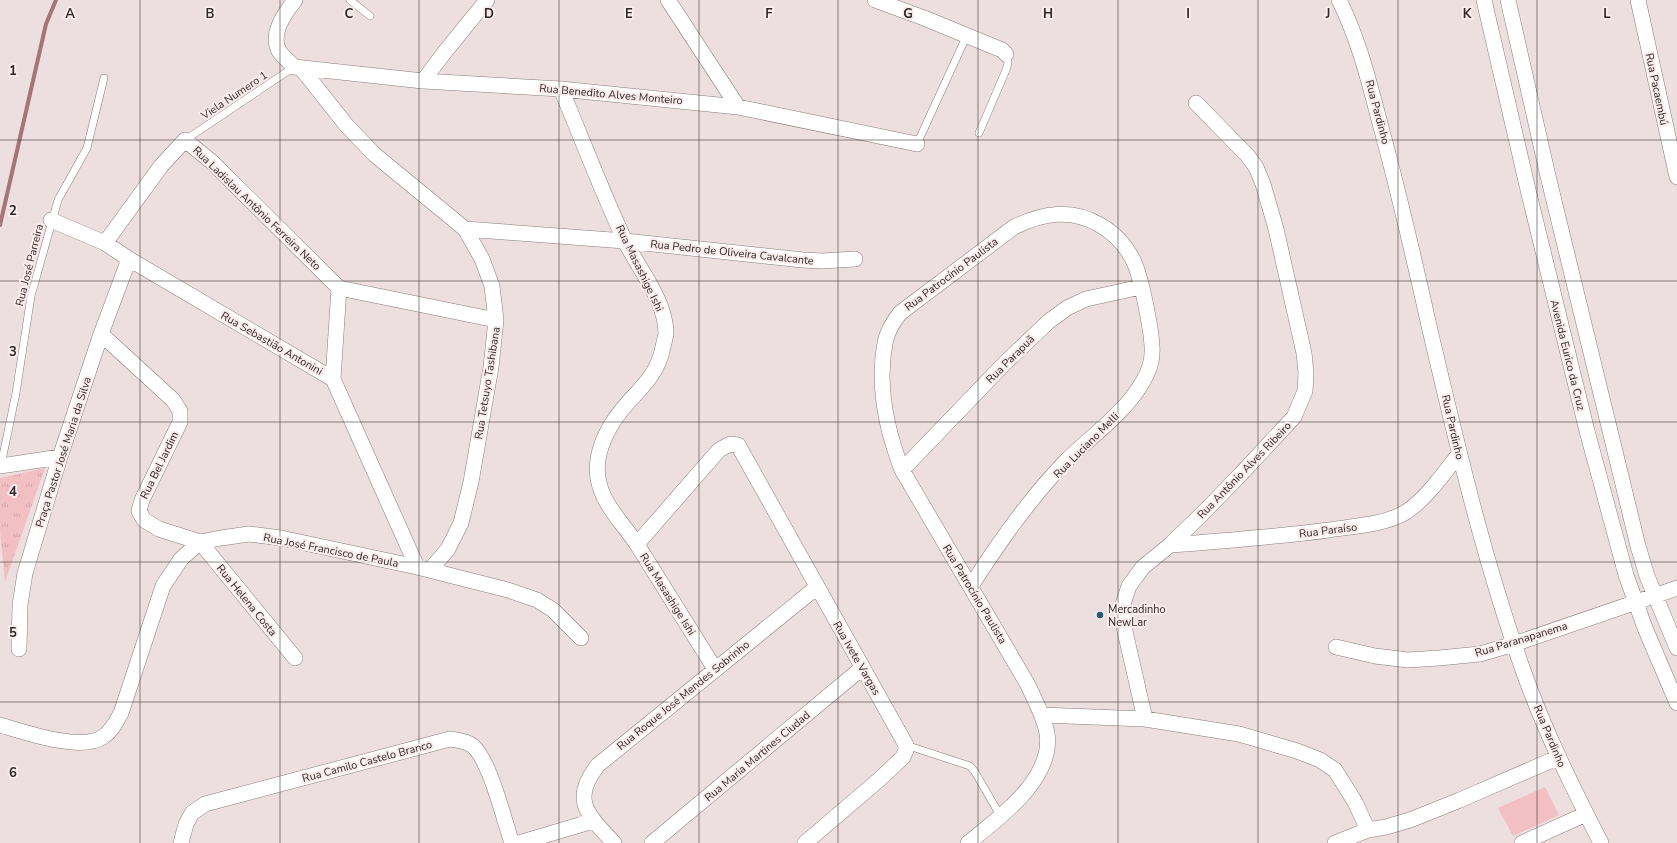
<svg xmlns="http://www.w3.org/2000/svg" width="1677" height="843" font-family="'Nunito Sans',sans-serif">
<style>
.grass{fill:url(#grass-tufts)}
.garden{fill:#f2bfc2}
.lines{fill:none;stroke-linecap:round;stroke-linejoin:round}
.stream{stroke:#a67579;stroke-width:4}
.service-casing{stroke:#897c7c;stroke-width:8}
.minor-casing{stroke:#897c7c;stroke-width:16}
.service{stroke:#fff;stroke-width:7}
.minor{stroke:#fff;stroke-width:15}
.grid{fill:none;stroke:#2e2828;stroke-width:1;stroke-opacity:0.55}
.poi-dot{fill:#1f5f74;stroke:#faebec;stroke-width:1.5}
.labels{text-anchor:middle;stroke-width:4;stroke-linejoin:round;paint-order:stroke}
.street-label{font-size:11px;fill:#2e2828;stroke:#faebec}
.poi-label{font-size:11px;fill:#2e2828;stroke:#faebec;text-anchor:start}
.grid-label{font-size:13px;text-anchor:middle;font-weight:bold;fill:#2e2828;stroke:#faebec;stroke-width:4;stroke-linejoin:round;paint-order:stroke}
</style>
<defs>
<pattern id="grass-tufts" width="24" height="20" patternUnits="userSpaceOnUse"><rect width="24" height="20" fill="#f2bfc2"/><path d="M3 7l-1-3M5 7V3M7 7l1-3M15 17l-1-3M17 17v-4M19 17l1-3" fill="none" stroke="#d0a4a7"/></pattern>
</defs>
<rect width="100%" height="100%" fill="#eddedf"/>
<path class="grass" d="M 45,468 L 5,582 L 0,531 L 0,478 Z"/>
<path class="garden" d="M 1545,787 L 1559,815 L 1513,836 L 1498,808 Z"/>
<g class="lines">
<path class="stream" d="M 0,225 L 46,24 L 56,0"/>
<g class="service-casing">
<path id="service" d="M 350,0 L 370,16
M 979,133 L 1006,70 L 1008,63 L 1006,54
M 185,140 L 294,67
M 917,144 L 967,35
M 1,465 L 16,393 L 31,296 L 58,200 L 87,148 L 104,78
M 906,745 L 970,766 L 975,772 L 1001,817"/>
</g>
<g class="minor-casing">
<path id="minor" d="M 295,0 C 284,14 270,34 279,51 C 283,57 290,62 294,67 L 423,81 L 561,89 L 738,107 L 917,144
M 668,0 L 738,107
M 875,0 L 924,18 L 1002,50 L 1006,54
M 1339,0 C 1360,42 1370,86 1382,131 C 1400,197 1415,263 1430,330 C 1457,445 1484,561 1524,673 C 1545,732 1573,788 1601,843
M 1484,0 L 1529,194 L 1587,431 L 1616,538 L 1626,575 L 1645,628 L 1677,703
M 1508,0 L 1548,176 L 1638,546 L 1647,576 L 1677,648
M 1638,0 L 1677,177
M 301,68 L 347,126 L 375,155 L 465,229 L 482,259 L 492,286 L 496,320 L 491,367 L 471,482 L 461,523 L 448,549 L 430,570
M 423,81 L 444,53 L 487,0
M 561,89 C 582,139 602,192 625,241 C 639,270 666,300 666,334 C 665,338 664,343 663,347 C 656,383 630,394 613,422 C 603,438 595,459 598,478 C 602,505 624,524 638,546 C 664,587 689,628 715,669
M 51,220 L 105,243 L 129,259 L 333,379 L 417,567
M 465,229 L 625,241 L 803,260 L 822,261 L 855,259
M 105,243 L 161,166 L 185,140 L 212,162 L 339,288 L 333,379
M 339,288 L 496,320
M 101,334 L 173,400 L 180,411 L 180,422 L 142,500 L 139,511 L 144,520 L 159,529 L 200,542 L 295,658
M 0,466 L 60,457
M 902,470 L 1004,364 L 1048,322 L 1067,308 L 1086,299 L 1141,287
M 637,544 L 719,450 L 730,444 L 738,445 L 906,745 L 906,750 L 903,757 L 881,778 L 805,843
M 1170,545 C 1223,541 1276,537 1329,530 C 1354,526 1384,525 1406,512 C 1425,500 1445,472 1459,454
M 1336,647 L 1375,656 L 1408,660 L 1439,658 L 1480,654 L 1514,644 L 1677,588
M 19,649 L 20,605 L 25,573 L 60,457 L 101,334 L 129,259
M 1042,715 L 1145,719 L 1239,734 L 1297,751 L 1320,760 L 1335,770 L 1355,802 L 1368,830
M 1145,719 L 1124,627 L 1123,604 L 1129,586 L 1143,567 L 1170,545 L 1202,514 L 1240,475 L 1294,417 L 1305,391 L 1306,373 L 1304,353 L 1276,229 L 1263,184 L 1256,167 L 1247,155 L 1196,103
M 0,725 C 24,732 81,752 103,737 C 112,731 116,722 121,713 L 163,586 L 181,559 L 200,542 L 221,538 L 249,534 L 281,538 L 417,567 L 508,590 L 537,600 L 553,610 L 581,638
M 181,843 L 186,824 L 192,813 L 205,804 L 450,739 C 457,740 467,741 473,746 C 490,761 504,820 512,843
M 519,843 L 593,821
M 614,843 C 588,815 570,800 598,765 L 817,587
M 652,843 L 862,668
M 968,843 C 999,818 1054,779 1047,733 C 1044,716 1035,701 1028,685 L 902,470 C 887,431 877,385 885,343 C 887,331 893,322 900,313 L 1014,227 C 1043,213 1071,208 1100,225 C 1114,233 1126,246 1133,260 C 1141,275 1151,328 1152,346 C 1153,358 1149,372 1142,383 C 1124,414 1091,436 1066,461 C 1029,499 999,542 971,586
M 1335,843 L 1368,830 L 1386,827 L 1410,820 L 1460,800 L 1559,757
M 1522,843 L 1586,814"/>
</g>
<use href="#service" class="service"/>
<use href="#minor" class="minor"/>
</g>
<path class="grid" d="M 140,0 L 140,843M 280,0 L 280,843M 419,0 L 419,843M 559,0 L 559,843M 699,0 L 699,843M 838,0 L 838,843M 978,0 L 978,843M 1118,0 L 1118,843M 1258,0 L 1258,843M 1398,0 L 1398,843M 1537,0 L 1537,843M 0,140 L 1677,140M 0,281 L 1677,281M 0,422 L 1677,422M 0,562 L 1677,562M 0,702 L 1677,702"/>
<circle class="poi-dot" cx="1100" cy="615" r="4"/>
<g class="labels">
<g class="street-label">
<text transform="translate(1657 89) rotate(78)" y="4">Rua Pacaembú</text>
<text transform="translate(611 94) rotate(5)" y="4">Rua Benedito Alves Monteiro</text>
<text transform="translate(234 95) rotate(-34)" y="4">Viela Numero 1</text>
<text transform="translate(1378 112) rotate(75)" y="4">Rua Pardinho</text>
<text transform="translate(257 208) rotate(44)" y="4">Rua Ladislau Antônio Ferreira Neto</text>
<text transform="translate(732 252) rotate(6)" y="4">Rua Pedro de Oliveira Cavalcante</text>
<text transform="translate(29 265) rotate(-76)" y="4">Rua José Parreira</text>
<text transform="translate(640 268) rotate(64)" y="4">Rua Masashige Ishi</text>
<text transform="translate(951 274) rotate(-37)" y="4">Rua Patrocínio Paulista</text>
<text transform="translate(272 343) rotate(30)" y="4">Rua Sebastião Antonini</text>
<text transform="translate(1568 355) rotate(76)" y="4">Avenida Eurico da Cruz</text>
<text transform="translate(1010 359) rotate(-45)" y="4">Rua Parapuã</text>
<text transform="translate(487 383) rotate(-81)" y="4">Rua Tetsuyo Tashibana</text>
<text transform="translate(1453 427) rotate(77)" y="4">Rua Pardinho</text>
<text transform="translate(1086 445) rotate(-45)" y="4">Rua Luciano Melli</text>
<text transform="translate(63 452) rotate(-72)" y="4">Praça Pastor José Maria da Silva</text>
<text transform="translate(159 465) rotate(-64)" y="4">Rua Bel Jardim</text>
<text transform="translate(1244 470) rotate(-46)" y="4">Rua Antônio Alves Ribeiro</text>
<text transform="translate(1328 530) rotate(-7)" y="4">Rua Paraíso</text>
<text transform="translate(331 550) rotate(11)" y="4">Rua José Francisco de Paula</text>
<text transform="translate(668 594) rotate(58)" y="4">Rua Masashige Ishi</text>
<text transform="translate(975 594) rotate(59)" y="4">Rua Patrocínio Paulista</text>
<text transform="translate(247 600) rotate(51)" y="4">Rua Helena Costa</text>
<text transform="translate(1521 639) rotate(-17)" y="4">Rua Paranapanema</text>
<text transform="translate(857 658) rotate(60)" y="4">Rua Ivete Vargas</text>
<text transform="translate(683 695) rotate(-39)" y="4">Rua Roque José Mendes Sobrinho</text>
<text transform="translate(1550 736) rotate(67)" y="4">Rua Pardinho</text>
<text transform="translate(757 756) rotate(-40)" y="4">Rua Maria Martines Ciudad</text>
<text transform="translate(367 761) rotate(-15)" y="4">Rua Camilo Castelo Branco</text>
</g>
<g class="poi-label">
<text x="1108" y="613">Mercadinho<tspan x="1108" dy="13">NewLar</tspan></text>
</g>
</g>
<g class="grid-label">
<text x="70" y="18">A</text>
<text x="210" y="18">B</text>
<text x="349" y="18">C</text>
<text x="489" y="18">D</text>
<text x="629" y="18">E</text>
<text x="769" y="18">F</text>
<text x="908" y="18">G</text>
<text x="1048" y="18">H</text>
<text x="1188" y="18">I</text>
<text x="1328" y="18">J</text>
<text x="1467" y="18">K</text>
<text x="1607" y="18">L</text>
<text x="13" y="75">1</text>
<text x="13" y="215">2</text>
<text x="13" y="356">3</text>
<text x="13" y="496">4</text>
<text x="13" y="637">5</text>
<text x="13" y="777">6</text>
</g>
</svg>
